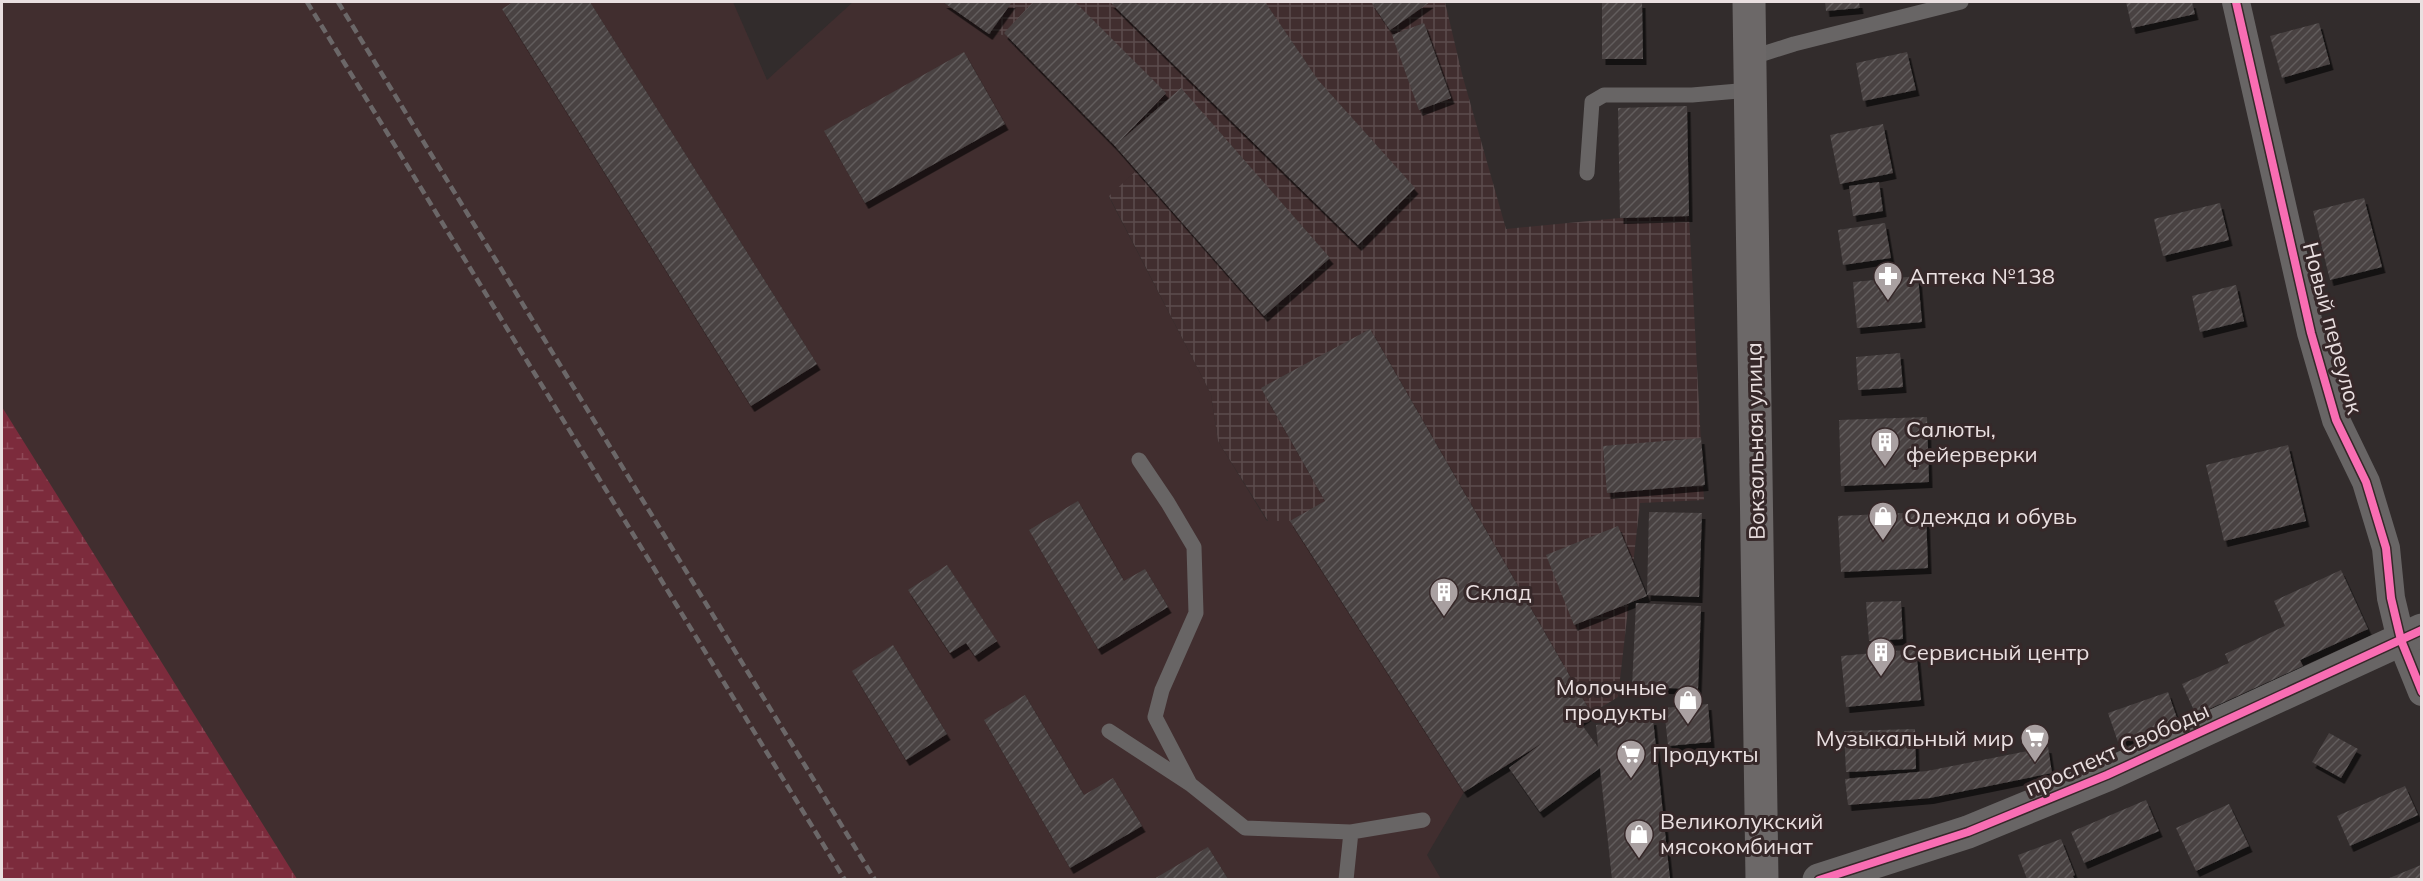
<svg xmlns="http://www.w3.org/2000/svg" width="2423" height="881" font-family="Mulish,sans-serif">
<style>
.built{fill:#412e2f}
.industrial{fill:url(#industrial-grid)}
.wetland{fill:url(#wetland-marsh)}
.building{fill:url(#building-hatch);filter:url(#shadow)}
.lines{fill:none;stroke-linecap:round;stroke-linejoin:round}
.service{stroke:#686565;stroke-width:15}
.minor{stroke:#686565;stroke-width:28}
.tertiary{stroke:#686565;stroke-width:33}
.secondary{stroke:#6c6868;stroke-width:33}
.rail{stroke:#6b6768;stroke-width:4.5;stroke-dasharray:9 4.5;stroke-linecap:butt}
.cycleway-casing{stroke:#362829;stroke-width:11}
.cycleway{stroke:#f96db3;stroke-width:8}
.labels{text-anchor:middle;stroke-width:6;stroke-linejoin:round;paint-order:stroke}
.poi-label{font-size:22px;fill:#e9dfe0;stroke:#362829;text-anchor:start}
.street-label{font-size:22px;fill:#e9dfe0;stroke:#362829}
</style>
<defs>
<pattern id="industrial-grid" width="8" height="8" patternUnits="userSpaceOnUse" patternTransform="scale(1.5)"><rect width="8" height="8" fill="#412e2f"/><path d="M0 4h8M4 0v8" fill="none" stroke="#5c4c4d"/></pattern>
<pattern id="wetland-marsh" width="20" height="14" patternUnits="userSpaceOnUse" patternTransform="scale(1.5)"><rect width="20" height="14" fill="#7c2b3c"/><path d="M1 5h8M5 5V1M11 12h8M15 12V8" fill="none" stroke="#8f4958"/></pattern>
<pattern id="building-hatch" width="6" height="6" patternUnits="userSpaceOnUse" patternTransform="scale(1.5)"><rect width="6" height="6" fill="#484242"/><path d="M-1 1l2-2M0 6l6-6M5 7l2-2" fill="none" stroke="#625d5d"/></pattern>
<filter id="shadow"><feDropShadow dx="3.5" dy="6" stdDeviation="0" flood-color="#0009"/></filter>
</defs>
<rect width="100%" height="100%" fill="#322c2c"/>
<path class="built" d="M 2,2 L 733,2 L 767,80 L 853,2 L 943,2 L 988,34 L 1004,35 L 1137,170 L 1109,197 L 1211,394 L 1218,441 L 1267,521 L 1290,521 L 1464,792 L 1427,855 L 1441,879 L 2,880 Z"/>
<path class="industrial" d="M 943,2 L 1445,2 L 1462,74 L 1506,229 L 1620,218 L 1689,216 L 1704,500 L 1640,503 L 1618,697 L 1464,792 L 1290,521 L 1268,521 L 1218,441 L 1211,394 L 1109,196 L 1137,170 L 1004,35 L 988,34 Z"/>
<path class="wetland" d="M 2,407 L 297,879 L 2,879 Z"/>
<path class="building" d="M 513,2 L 590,2 L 817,364 L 751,406 L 502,9 Z
M 943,2 L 1012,2 L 989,34 Z
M 1033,2 L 1075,2 L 1166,93 L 1118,143 L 1181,88 L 1330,258 L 1264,316 L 1115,146 L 1004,33 Z
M 1110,2 L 1265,2 L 1318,80 L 1415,188 L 1358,245 Z
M 1371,2 L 1430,2 L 1390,30 Z
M 1602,2 L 1642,2 L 1643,59 L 1602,59 Z
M 1825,2 L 1859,2 L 1860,8 L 1826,11 Z
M 2126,2 L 2192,2 L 2195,14 L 2132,28 Z
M 1424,23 L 1451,98 L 1419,110 L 1392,35 Z
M 2319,23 L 2330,64 L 2282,78 L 2270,36 Z
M 964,52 L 1005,124 L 865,203 L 824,131 Z
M 1907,52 L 1916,90 L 1863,101 L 1856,63 Z
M 1687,106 L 1689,216 L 1620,218 L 1618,108 Z
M 1883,124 L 1893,173 L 1840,184 L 1830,135 Z
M 1879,182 L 1883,211 L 1853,216 L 1849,186 Z
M 2364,198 L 2382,267 L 2330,280 L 2313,211 Z
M 2220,203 L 2229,240 L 2163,256 L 2154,219 Z
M 1885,223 L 1891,258 L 1843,265 L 1838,230 Z
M 1918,276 L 1922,322 L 1857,328 L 1853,282 Z
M 2236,285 L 2244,321 L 2200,332 L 2192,296 Z
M 1370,329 L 1591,713 L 1579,721 L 1598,747 L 1596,725 L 1653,719 L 1670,879 L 1612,879 L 1600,768 L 1540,812 L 1509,768 L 1542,743 L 1464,792 L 1290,521 L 1325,501 L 1261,388 Z
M 1900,353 L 1903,387 L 1858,390 L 1856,357 Z
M 1927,417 L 1929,482 L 1841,486 L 1839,420 Z
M 1701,438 L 1705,485 L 1607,493 L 1603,446 Z
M 2288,445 L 2306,521 L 2224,541 L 2206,465 Z
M 1078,501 L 1124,581 L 1145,569 L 1168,607 L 1098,649 L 1029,530 Z
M 1649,512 L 1702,513 L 1699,597 L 1647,595 Z
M 1926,512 L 1928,568 L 1841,572 L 1838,516 Z
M 1618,526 L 1647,596 L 1574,625 L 1546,555 Z
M 947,565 L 997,641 L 975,656 L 966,643 L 950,653 L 908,590 Z
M 2341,570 L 2368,629 L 2300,660 L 2303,666 L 2196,715 L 2182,684 L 2229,663 L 2225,654 L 2285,626 L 2274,601 Z
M 1901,601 L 1903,639 L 1869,641 L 1866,602 Z
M 1636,603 L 1701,606 L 1698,689 L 1632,687 Z
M 893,645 L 947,734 L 906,760 L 852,671 Z
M 1916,649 L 1921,700 L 1846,707 L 1841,656 Z
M 2168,692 L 2178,721 L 2118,742 L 2108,713 Z
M 1025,695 L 1084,795 L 1113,778 L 1142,826 L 1070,868 L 984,720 Z
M 1708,704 L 1711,742 L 1668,746 L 1664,708 Z
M 1915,729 L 1916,769 L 1846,772 L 1844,731 Z
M 2329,733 L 2358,749 L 2341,778 L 2312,762 Z
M 2048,747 L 2052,773 L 1930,798 L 1848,805 L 1845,779 L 1927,771 Z
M 2405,786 L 2418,815 L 2350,846 L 2337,816 Z
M 2146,800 L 2159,831 L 2084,863 L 2071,832 Z
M 2229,804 L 2249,846 L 2196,871 L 2176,828 Z
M 2061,839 L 2075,875 L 2073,876 L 2074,879 L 2027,879 L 2018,855 Z
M 1208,847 L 1228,879 L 1154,879 Z
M 2421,865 L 2421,879 L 2387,879 Z"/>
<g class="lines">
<path class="service" d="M 1750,58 L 1794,44 L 1961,2
M 1587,173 L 1592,102 L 1604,95 L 1692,95 L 1750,90
M 1139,460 L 1168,503 L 1194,547 L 1196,613 L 1162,690 L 1155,717 L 1190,784
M 1109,731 L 1190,784 L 1245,828 L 1351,832 L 1423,820
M 1346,880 L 1351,832"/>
<path class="minor" d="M 2236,2 L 2311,333 L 2336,420 L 2366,482 L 2386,548 L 2391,598 L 2401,640 L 2422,692"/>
<path class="tertiary" d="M 1819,880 L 1968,832 L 2107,775 L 2422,630"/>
<path class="secondary" d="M 1749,2 L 1762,880"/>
<path class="rail" d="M 307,2 L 845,880
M 338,2 L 875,880"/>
<g class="cycleway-casing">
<path id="cycleway" d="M 2236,2 L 2311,333 L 2336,420 L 2366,482 L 2386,548 L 2391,598 L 2401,640 L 2422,692
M 1819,880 L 1968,832 L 2107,775 L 2422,630"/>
</g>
<use href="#cycleway" class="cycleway"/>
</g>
<defs>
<g id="pharmacy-pin" transform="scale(1.5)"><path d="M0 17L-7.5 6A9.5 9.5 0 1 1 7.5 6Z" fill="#a9a0a1" stroke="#362829"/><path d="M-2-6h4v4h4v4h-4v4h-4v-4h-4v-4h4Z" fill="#fff"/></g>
<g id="building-pin" transform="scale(1.5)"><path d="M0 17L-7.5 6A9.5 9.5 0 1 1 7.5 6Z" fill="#a9a0a1" stroke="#362829"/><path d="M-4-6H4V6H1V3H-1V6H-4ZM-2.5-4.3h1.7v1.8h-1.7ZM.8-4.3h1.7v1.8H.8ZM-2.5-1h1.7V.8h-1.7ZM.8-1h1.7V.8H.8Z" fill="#fff"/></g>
<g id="shop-pin" transform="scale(1.5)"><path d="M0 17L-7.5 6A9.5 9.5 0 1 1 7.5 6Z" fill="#a9a0a1" stroke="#362829"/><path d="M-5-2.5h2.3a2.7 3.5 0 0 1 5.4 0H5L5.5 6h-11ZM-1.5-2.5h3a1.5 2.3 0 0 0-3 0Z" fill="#fff"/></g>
<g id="supermarket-pin" transform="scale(1.5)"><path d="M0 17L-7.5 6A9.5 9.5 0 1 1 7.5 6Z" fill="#a9a0a1" stroke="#362829"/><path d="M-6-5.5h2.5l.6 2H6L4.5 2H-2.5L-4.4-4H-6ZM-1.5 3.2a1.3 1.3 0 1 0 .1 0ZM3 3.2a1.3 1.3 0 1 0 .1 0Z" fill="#fff"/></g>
</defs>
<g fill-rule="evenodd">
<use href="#pharmacy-pin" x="1888" y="276"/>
<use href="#building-pin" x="1885" y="442"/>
<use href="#shop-pin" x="1883" y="516"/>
<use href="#building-pin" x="1444" y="592"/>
<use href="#building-pin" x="1881" y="652"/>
<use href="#shop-pin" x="1688" y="700"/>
<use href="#supermarket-pin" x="2035" y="738"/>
<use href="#supermarket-pin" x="1631" y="754"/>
<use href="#shop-pin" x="1639" y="834"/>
</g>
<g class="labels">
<g class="poi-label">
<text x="1909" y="284">Аптека №138</text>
<text x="1906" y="437">Салюты,<tspan x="1906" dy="25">фейерверки</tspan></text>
<text x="1904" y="524">Одежда и обувь</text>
<text x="1465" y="600">Склад</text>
<text x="1902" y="660">Сервисный центр</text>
<text x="1667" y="695" text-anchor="end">Молочные<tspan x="1667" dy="25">продукты</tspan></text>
<text x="2014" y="746" text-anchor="end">Музыкальный мир</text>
<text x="1652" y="762">Продукты</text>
<text x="1660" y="829">Великолукский<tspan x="1660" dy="25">мясокомбинат</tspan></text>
</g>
<g class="street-label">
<text transform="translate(2333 328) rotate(75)" y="8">Новый переулок</text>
<text transform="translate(1755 441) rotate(-91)" y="8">Вокзальная улица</text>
<text transform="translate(2117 749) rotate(-24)" y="8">проспект Свободы</text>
</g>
</g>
<rect width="2423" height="881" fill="none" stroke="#e9dfe0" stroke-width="6"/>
</svg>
